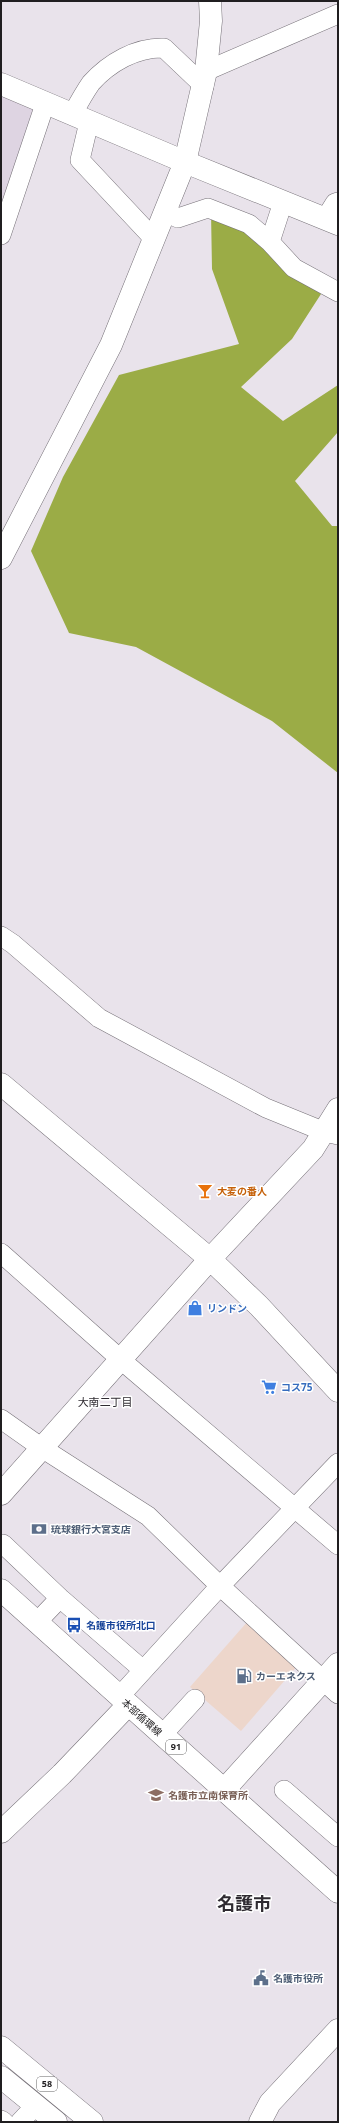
<svg xmlns="http://www.w3.org/2000/svg" width="339" height="2123" font-family="'Noto Sans','Noto Sans JP',sans-serif">
<style>
.commercial{fill:#edd6cb}
.built{fill:#ded4e2}
.forest{fill:#9bac46}
.lines{fill:none;stroke-linecap:round;stroke-linejoin:round}
.minor-casing{stroke:#767178;stroke-width:20}
.tertiary-casing{stroke:#767178;stroke-width:23}
.primary-casing{stroke:#767178;stroke-width:23}
.trunk-casing{stroke:#767178;stroke-width:23}
.minor{stroke:#fff;stroke-width:19}
.tertiary{stroke:#fff;stroke-width:22}
.primary{stroke:#fff;stroke-width:22}
.trunk{stroke:#fff;stroke-width:22}
.labels{text-anchor:middle;stroke-width:3;stroke-linejoin:round;paint-order:stroke}
.shield{fill:#fff;stroke:#636263;stroke-width:1}
.shield-label{font-size:9px;font-weight:bold;fill:#201e20}
.food-label{font-size:10px;font-weight:bold;fill:#c56008;stroke:#fff;text-anchor:start}
.shop-label{font-size:10px;font-weight:bold;fill:#366cbe;stroke:#fff;text-anchor:start}
.service-label{font-size:10px;font-weight:bold;fill:#4e5e75;stroke:#fff;text-anchor:start}
.transit-label{font-size:10px;font-weight:bold;fill:#164399;stroke:#fff;text-anchor:start}
.street-label{font-size:10px;fill:#201e20;stroke:#fff}
.education-label{font-size:10px;font-weight:bold;fill:#785e54;stroke:#fff;text-anchor:start}
.neighbourhood-label{font-size:11px;fill:#2f2b31;stroke:#fff}
.town-label{font-size:18px;font-weight:bold;fill:#2f2b31;stroke:#fff}
</style>
<rect width="100%" height="100%" fill="#e9e3eb"/>
<path class="commercial" d="M 248,1621 L 298,1665 L 241,1731 L 190,1687 Z"/>
<path class="built" d="M 1,85 L 45,104 L 1,235 Z"/>
<path class="forest" d="M 211,212 L 236,219 L 321,294 L 292,339 L 241,387 L 283,421 L 338,385 L 338,432 L 295,481 L 332,526 L 338,526 L 338,773 L 272,721 L 136,647 L 69,633 L 31,551 L 63,477 L 119,375 L 239,344 L 212,269 Z"/>
<g class="lines">
<g class="minor-casing">
<path id="minor" d="M 206,71 L 338,14
M 72,115 C 78,104 84,93 91,83 C 109,63 136,47 164,48 L 204,86
M 89,122 L 80,160 L 154,239
M 165,212 L 178,218 L 208,208 L 249,224 L 270,242 L 294,268 L 338,292
M 325,219 L 335,203 L 338,202
M 1,235 L 45,104
M 270,242 L 283,202
M 1,936 L 13,944 L 99,1018 L 266,1108 L 325,1132 L 338,1135
M 1,1253 L 127,1365 L 338,1545
M 1,1419 L 42,1448 L 148,1516 L 220,1586 L 338,1694
M 3,1544 L 60,1598 L 143,1670
M 37,1622 L 60,1598
M 119,1697 L 220,1586 L 338,1463
M 162,1735 L 195,1699
M 284,1790 L 338,1837
M 1,2120 L 4,2122
M 20,2122 L 36,2105"/>
</g>
<g class="tertiary-casing">
<path id="tertiary" d="M 1,84 L 185,162 L 338,224
M 1,558 L 111,345 L 185,162 L 206,71 L 211,21 L 210,1
M 1,1084 L 210,1259 L 259,1306 L 338,1391
M 1,1494 L 210,1259 L 313,1149 L 338,1109
M 224,1790 L 338,1664
M 1,1832 L 62,1774 L 128,1705
M 260,2122 L 270,2103 L 338,2030"/>
</g>
<g class="primary-casing">
<path id="primary" d="M 1,1590 L 338,1892"/>
</g>
<g class="trunk-casing">
<path id="trunk" d="M 1,2047 L 92,2122
M 1,2077 L 56,2122"/>
</g>
<use href="#minor" class="minor"/>
<use href="#tertiary" class="tertiary"/>
<use href="#primary" class="primary"/>
<use href="#trunk" class="trunk"/>
</g>
<defs>
<g id="bar-bare" transform="scale(1.2)"><path d="M-6-5H6L.8 .8V4.5H3.5V6h-7V4.5H-.8V.8Z" fill="#e8710a" stroke="#fff" stroke-width="2.5" paint-order="stroke"/></g>
<g id="shop-bare" transform="scale(1.2)"><path d="M-5-2.5h2.3a2.7 3.5 0 0 1 5.4 0H5L5.5 6h-11ZM-1.5-2.5h3a1.5 2.3 0 0 0-3 0Z" fill="#3f7fe0" stroke="#fff" stroke-width="2.5" paint-order="stroke"/></g>
<g id="supermarket-bare" transform="scale(1.2)"><path d="M-6-5.5h2.5l.6 2H6L4.5 2H-2.5L-4.4-4H-6ZM-1.5 3.2a1.3 1.3 0 1 0 .1 0ZM3 3.2a1.3 1.3 0 1 0 .1 0Z" fill="#3f7fe0" stroke="#fff" stroke-width="2.5" paint-order="stroke"/></g>
<g id="bank-bare" transform="scale(1.2)"><path d="M-6-4H6V4H-6ZM0-2.3a2.3 2.3 0 1 0 0 4.6a2.3 2.3 0 1 0 0-4.6Z" fill="#5c6f8a" stroke="#fff" stroke-width="2.5" paint-order="stroke"/></g>
<g id="bus-bare" transform="scale(1.2)"><path d="M-5-6H5V4H4V6H2V4H-2V6H-4V4H-5ZM-3.5-4V0h7V-4ZM-3.5 1.2v1.5H-2V1.2ZM2 1.2v1.5H3.5V1.2Z" fill="#1a4fb4" stroke="#fff" stroke-width="2.5" paint-order="stroke"/></g>
<g id="fuel-bare" transform="scale(1.2)"><path d="M-5.5-6h7V0h2V4h1.3V-2.5L3-4.5l.8-.8L6-3V5H2.5V1h-1V6h-7ZM-4.2-4.7v3.2H.2V-4.7Z" fill="#5c6f8a" stroke="#fff" stroke-width="2.5" paint-order="stroke"/></g>
<g id="school-bare" transform="scale(1.2)"><path d="M0-5L7-2L0 1L-7-2ZM-4 1L0 2.5L4 1V4Q0 6-4 4Z" fill="#8d6e63" stroke="#fff" stroke-width="2.5" paint-order="stroke"/></g>
<g id="civic-bare" transform="scale(1.2)"><path d="M-.6-6.5H3V-4.5H.6V-3L4-1V1h2V6H-6V1h2V-1L-.6-3ZM-1.2 2.5V6h2.4V2.5Z" fill="#5c6f8a" stroke="#fff" stroke-width="2.5" paint-order="stroke"/></g>
</defs>
<g fill-rule="evenodd">
<use href="#bar-bare" x="205" y="1191"/>
<use href="#shop-bare" x="195" y="1308"/>
<use href="#supermarket-bare" x="269" y="1387"/>
<use href="#bank-bare" x="39" y="1529"/>
<use href="#bus-bare" x="74" y="1625"/>
<use href="#fuel-bare" x="244" y="1676"/>
<use href="#school-bare" x="156" y="1795"/>
<use href="#civic-bare" x="261" y="1978"/>
</g>
<g class="labels">
<g class="shield">
<rect x="166" y="1740" width="20" height="14" rx="3"/>
<rect x="37" y="2077" width="20" height="14" rx="3"/>
</g>
<g class="shield-label">
<text x="176" y="1750">91</text>
<text x="47" y="2087">58</text>
</g>
<g class="food-label">
<text x="217" y="1195">大麦の番人</text>
</g>
<g class="shop-label">
<text x="207" y="1312">リンドン</text>
<text x="281" y="1391">コス75</text>
</g>
<g class="service-label">
<text x="51" y="1533">琉球銀行大宮支店</text>
<text x="256" y="1680">カーエネクス</text>
<text x="273" y="1982">名護市役所</text>
</g>
<g class="transit-label">
<text x="86" y="1629">名護市役所北口</text>
</g>
<g class="street-label">
<text transform="translate(142 1717) rotate(42)" y="4">本部循環線</text>
</g>
<g class="education-label">
<text x="168" y="1799">名護市立南保育所</text>
</g>
<g class="neighbourhood-label">
<text x="105" y="1406">大南二丁目</text>
</g>
<g class="town-label">
<text x="244" y="1910">名護市</text>
</g>
</g>
<rect width="339" height="2123" fill="none" stroke="#201e20" stroke-width="4"/>
</svg>
